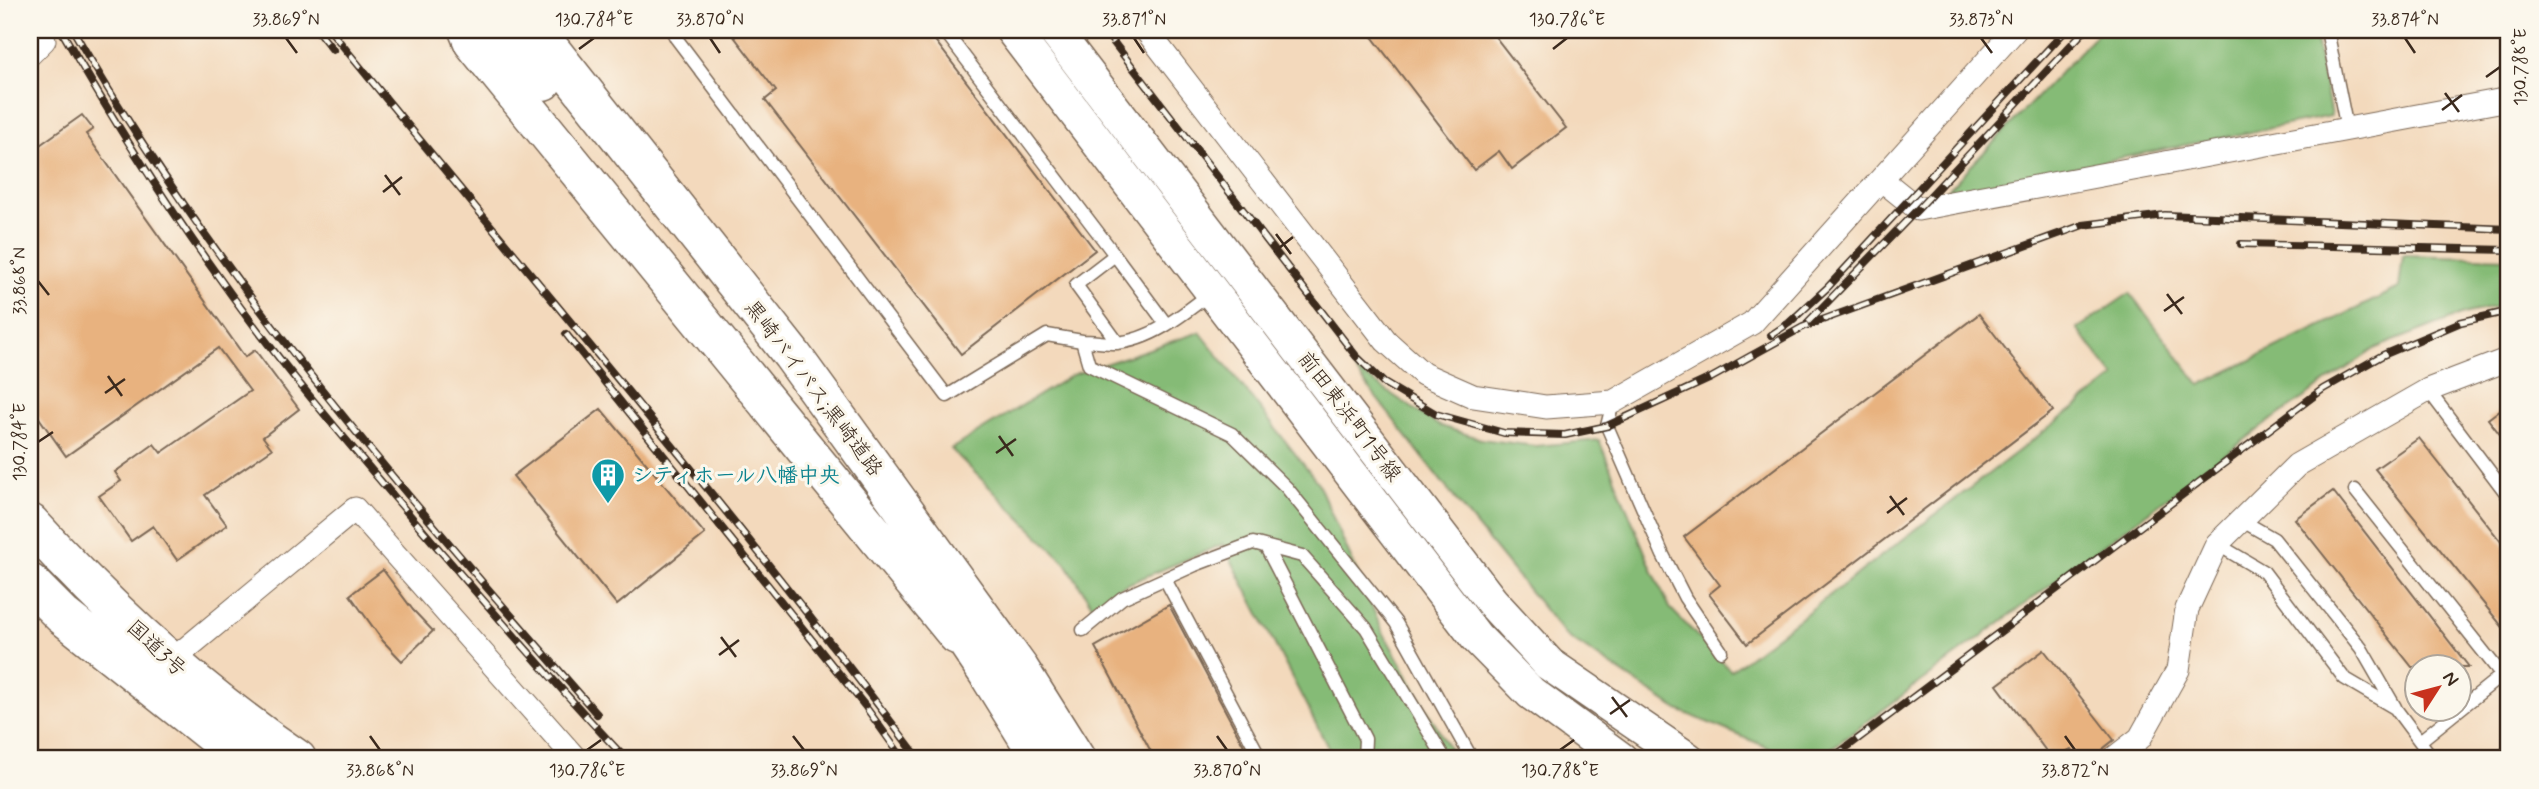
<svg xmlns="http://www.w3.org/2000/svg" width="2539" height="789" font-family="Mynerve,'Klee One',sans-serif">
<style>
.forest{fill:#85bb76;stroke:#60724a;stroke-width:2}
.building{fill:#e8b27f}
.lines{fill:none;stroke-linecap:round;stroke-linejoin:round}
.lane-casing{stroke:#7b6755;stroke-width:15}
.street-casing{stroke:#7b6755;stroke-width:25}
.secondary-casing{stroke:#7b6755;stroke-width:36}
.highway-casing{stroke:#7b6755;stroke-width:41}
.lane{stroke:#fff;stroke-width:12}
.street{stroke:#fff;stroke-width:23}
.secondary{stroke:#fff;stroke-width:33}
.highway{stroke:#fff;stroke-width:38}
.rail-casing{stroke:#3b2a1e;stroke-width:8}
.rail{stroke:#fbf7ec;stroke-width:5;stroke-dasharray:16;stroke-linecap:butt}
.ticks{fill:none;stroke:#3b2a1e;stroke-width:2.5}
.labels{text-anchor:middle;stroke-width:6;stroke-linejoin:round;paint-order:stroke}
.street-label{font-size:21px;fill:#3b2a1e;stroke:#fbf7ec}
.culture-label{font-size:21px;font-weight:bold;fill:#0d838f;stroke:#fbf7ec;text-anchor:start}
.neatline{fill:none;stroke:#3b2a1e;stroke-width:2.5}
.ticks-label{font-size:18px;text-anchor:middle;fill:#3b2a1e}
</style>
<rect width="100%" height="100%" fill="#fbf7ec"/>
<filter id="ink" filterUnits="userSpaceOnUse"><feTurbulence type="fractalNoise" baseFrequency=".0143" numOctaves="2"/><feDisplacementMap in="SourceGraphic" scale="14" xChannelSelector="R" yChannelSelector="G"/><feConvolveMatrix kernelMatrix="1 2 1 2 8 2 1 2 1" color-interpolation-filters="sRGB"/></filter>
<filter id="wash" filterUnits="userSpaceOnUse"><feTurbulence type="fractalNoise" baseFrequency=".00686" numOctaves="4" result="noise"/><feDisplacementMap in="SourceGraphic" scale="28" xChannelSelector="R" yChannelSelector="G"/><feGaussianBlur stdDeviation="1.57" result="paint"/><feColorMatrix in="noise" values="0 0 0 0 0 0 0 0 0 0 0 0 0 0 0 0 0 1.4 0 .05"/><feComposite in="paint" operator="in"/></filter>
<g filter="url(#wash)">
<rect width="100%" height="100%" fill="#f3d9bc"/>
<path class="forest" d="M 2101,30 L 2314,30 L 2331,116 L 1945,193 Z
M 2403,255 L 2509,258 L 2509,304 L 2463,314 L 2376,348 L 2270,421 L 1817,759 L 1796,759 L 1678,710 L 1565,635 L 1470,518 L 1354,369 L 1438,425 L 1481,439 L 1535,446 L 1599,440 L 1653,572 L 1670,608 L 1731,671 L 2115,377 L 2077,329 L 2130,293 L 2200,385 L 2399,288 Z
M 1200,332 L 1318,483 L 1383,632 L 1455,759 L 1334,759 L 1223,544 L 1118,588 L 1094,609 L 1066,563 L 951,449 L 1072,375 Z"/>
<g id="blocks">
<path class="building" d="M 729,30 L 927,30 L 1095,250 L 961,354 L 765,100 L 776,91 Z
M 1367,30 L 1490,30 L 1566,128 L 1512,169 L 1499,151 L 1474,170 Z
M 82,115 L 93,129 L 86,134 L 245,357 L 255,350 L 299,409 L 263,437 L 272,449 L 205,495 L 227,525 L 177,560 L 153,526 L 131,541 L 99,496 L 121,481 L 115,472 L 154,444 L 161,453 L 250,391 L 218,348 L 66,456 L 30,405 L 30,152 Z
M 1979,314 L 2053,411 L 1747,644 L 1709,594 L 1720,585 L 1684,537 Z
M 2509,403 L 2509,446 L 2488,419 Z
M 601,409 L 705,534 L 617,605 L 513,476 Z
M 2419,438 L 2509,552 L 2509,635 L 2375,469 Z
M 2333,491 L 2469,667 L 2412,667 L 2295,519 Z
M 383,570 L 413,610 L 433,631 L 402,661 L 383,641 L 350,595 Z
M 1169,605 L 1251,759 L 1155,759 L 1095,647 Z
M 2044,650 L 2114,740 L 2104,748 L 2099,759 L 2079,759 L 2071,749 L 2052,759 L 1997,685 Z"/>
</g>
</g>
<g filter="url(#ink)">
<use href="#blocks" fill-opacity="0" stroke="#7b6755" stroke-width="2"/>
<g class="lines">
<g class="lane-casing">
<path id="lane" d="M 672,30 L 676,38 L 947,396 L 1047,335 L 1082,341
M 944,30 L 1115,255
M 2327,30 L 2347,129
M 1212,292 C 1185,313 1151,341 1115,343 C 1104,343 1093,341 1082,341 L 1089,365 L 1232,434 L 1287,488 L 1396,623 L 1472,759
M 1118,343 L 1076,285 L 1115,255 L 1166,324
M 2428,390 L 2509,497
M 1613,402 L 1607,426 L 1663,555 L 1685,598 L 1721,651
M 2355,490 L 2502,675 L 2420,741
M 2241,520 L 2274,539 L 2361,648 L 2395,707
M 2217,544 L 2264,572 L 2344,678 L 2395,708 L 2433,759
M 1266,547 L 1365,739 L 1364,759
M 1165,579 L 1261,759
M 1083,630 L 1122,598 L 1195,565 L 1253,543 L 1302,556 L 1366,628 L 1445,759
M 2499,759 L 2509,751"/>
</g>
<g class="street-casing">
<path id="street" d="M 1146,30 L 1386,341 L 1423,374 L 1473,396 L 1546,407 L 1613,402 L 1752,323 L 2015,30
M 30,54 L 44,40 L 38,30
M 1882,180 L 1918,209 L 2509,99
M 170,662 L 355,509 L 576,759
M 2113,759 L 2140,738 L 2178,670 L 2187,609 L 2217,544 L 2297,465 L 2428,390 L 2509,359"/>
</g>
<g class="secondary-casing">
<path id="secondary" d="M 1012,30 L 1476,637 L 1531,693 L 1621,759
M 1054,30 L 1492,602 L 1549,664 L 1688,759"/>
</g>
<g class="highway-casing">
<path id="highway" d="M 468,30 L 473,42 L 957,635
M 503,30 L 543,81
M 535,30 L 792,355 L 1020,670 L 1076,759
M 30,523 C 110,611 198,692 297,759
M 30,583 L 62,615 L 243,759
M 946,611 L 989,675 L 1041,759"/>
</g>
<use href="#lane" class="lane"/>
<use href="#street" class="street"/>
<use href="#secondary" class="secondary"/>
<use href="#highway" class="highway"/>
<g class="rail-casing">
<path id="rail" d="M 61,30 C 110,115 162,199 220,279 C 288,375 367,465 443,554 C 503,623 563,693 626,759
M 73,30 C 217,280 408,498 597,714
M 317,30 L 333,50
M 330,30 C 527,273 732,509 919,759
M 1104,30 L 1356,356 L 1384,383 L 1436,414 L 1504,433 L 1565,435 L 1607,426 L 1711,378 L 1803,327 L 2083,225 L 2165,215 L 2509,229
M 2241,244 L 2509,250
M 1808,322 L 1918,209 L 2085,30
M 566,334 L 865,706 L 903,759
M 1771,335 L 1789,323 L 1828,287 L 2066,30
M 1831,759 L 2323,389 L 2383,355 L 2461,322 L 2509,311"/>
</g>
<use href="#rail" class="rail"/>
</g>
</g>
<path class="ticks" d="M 286,38 L 297,53M 710,38 L 720,53M 1134,38 L 1144,53M 1981,38 L 1992,53M 2405,38 L 2415,53M 579,49 L 594,38M 1553,49 L 1567,38M 2486,77 L 2500,67M 2445,93 L 2459,112M 2442,110 L 2462,95M 385,175 L 400,195M 383,192 L 402,177M 1276,234 L 1291,254M 1274,252 L 1293,237M 38,281 L 49,295M 2167,294 L 2182,314M 2164,311 L 2184,297M 108,376 L 122,396M 105,393 L 125,379M 999,436 L 1013,456M 38,442 L 53,432M 996,453 L 1016,439M 1890,496 L 1904,515M 1887,513 L 1907,498M 721,637 L 736,657M 719,655 L 739,640M 1612,697 L 1627,717M 1610,714 L 1630,700M 370,736 L 380,750M 793,736 L 804,750M 1217,736 L 1227,750M 2065,736 L 2075,750M 587,750 L 601,740M 1560,750 L 1574,740"/>
<defs>
<g id="building-pin" transform="scale(1.75)"><path d="M0 17L-7.5 6A9.5 9.5 0 1 1 7.5 6Z" fill="#0f9aa8" stroke="#fbf7ec"/><path d="M-4-6H4V6H1V3H-1V6H-4ZM-2.5-4.3h1.7v1.8h-1.7ZM.8-4.3h1.7v1.8H.8ZM-2.5-1h1.7V.8h-1.7ZM.8-1h1.7V.8H.8Z" fill="#fff"/></g>
</defs>
<g fill-rule="evenodd">
<use href="#building-pin" x="608" y="475"/>
</g>
<g class="labels">
<g class="street-label">
<text transform="translate(814 388) rotate(53)" y="7">黒崎バイパス;黒崎道路</text>
<text transform="translate(1350 416) rotate(53)" y="7">前田東浜町1号線</text>
<text transform="translate(157 648) rotate(43)" y="7">国道3号</text>
</g>
<g class="culture-label">
<text x="632" y="482">シティホール八幡中央</text>
</g>
</g>
<rect width="2539" height="789" fill="none" stroke="#fbf7ec" stroke-width="77"/>
<g transform="translate(2438 688) rotate(54)"><circle r="33" fill="#fbf7ec" stroke="#aea59a" stroke-width="2"/>
<path d="M0-5L12 26L0 18L-12 26Z" fill="#c8321e"/>
<text y="-10" font-size="19" font-weight="bold" text-anchor="middle" fill="#3b2a1e">N</text>
</g>
<rect x="38" y="38" width="2462" height="712" class="neatline"/>
<g class="ticks-label">
<text x="286" y="25">33.869°N</text>
<text x="594" y="25">130.784°E</text>
<text x="710" y="25">33.870°N</text>
<text x="1134" y="25">33.871°N</text>
<text x="1567" y="25">130.786°E</text>
<text x="1981" y="25">33.873°N</text>
<text x="2405" y="25">33.874°N</text>
<text transform="translate(2520 67) rotate(-90)" y="6">130.788°E</text>
<text transform="translate(19 281) rotate(-90)" y="6">33.868°N</text>
<text transform="translate(19 442) rotate(-90)" y="6">130.784°E</text>
<text x="380" y="776">33.868°N</text>
<text x="587" y="776">130.786°E</text>
<text x="804" y="776">33.869°N</text>
<text x="1227" y="776">33.870°N</text>
<text x="1560" y="776">130.788°E</text>
<text x="2075" y="776">33.872°N</text>
</g>
</svg>
